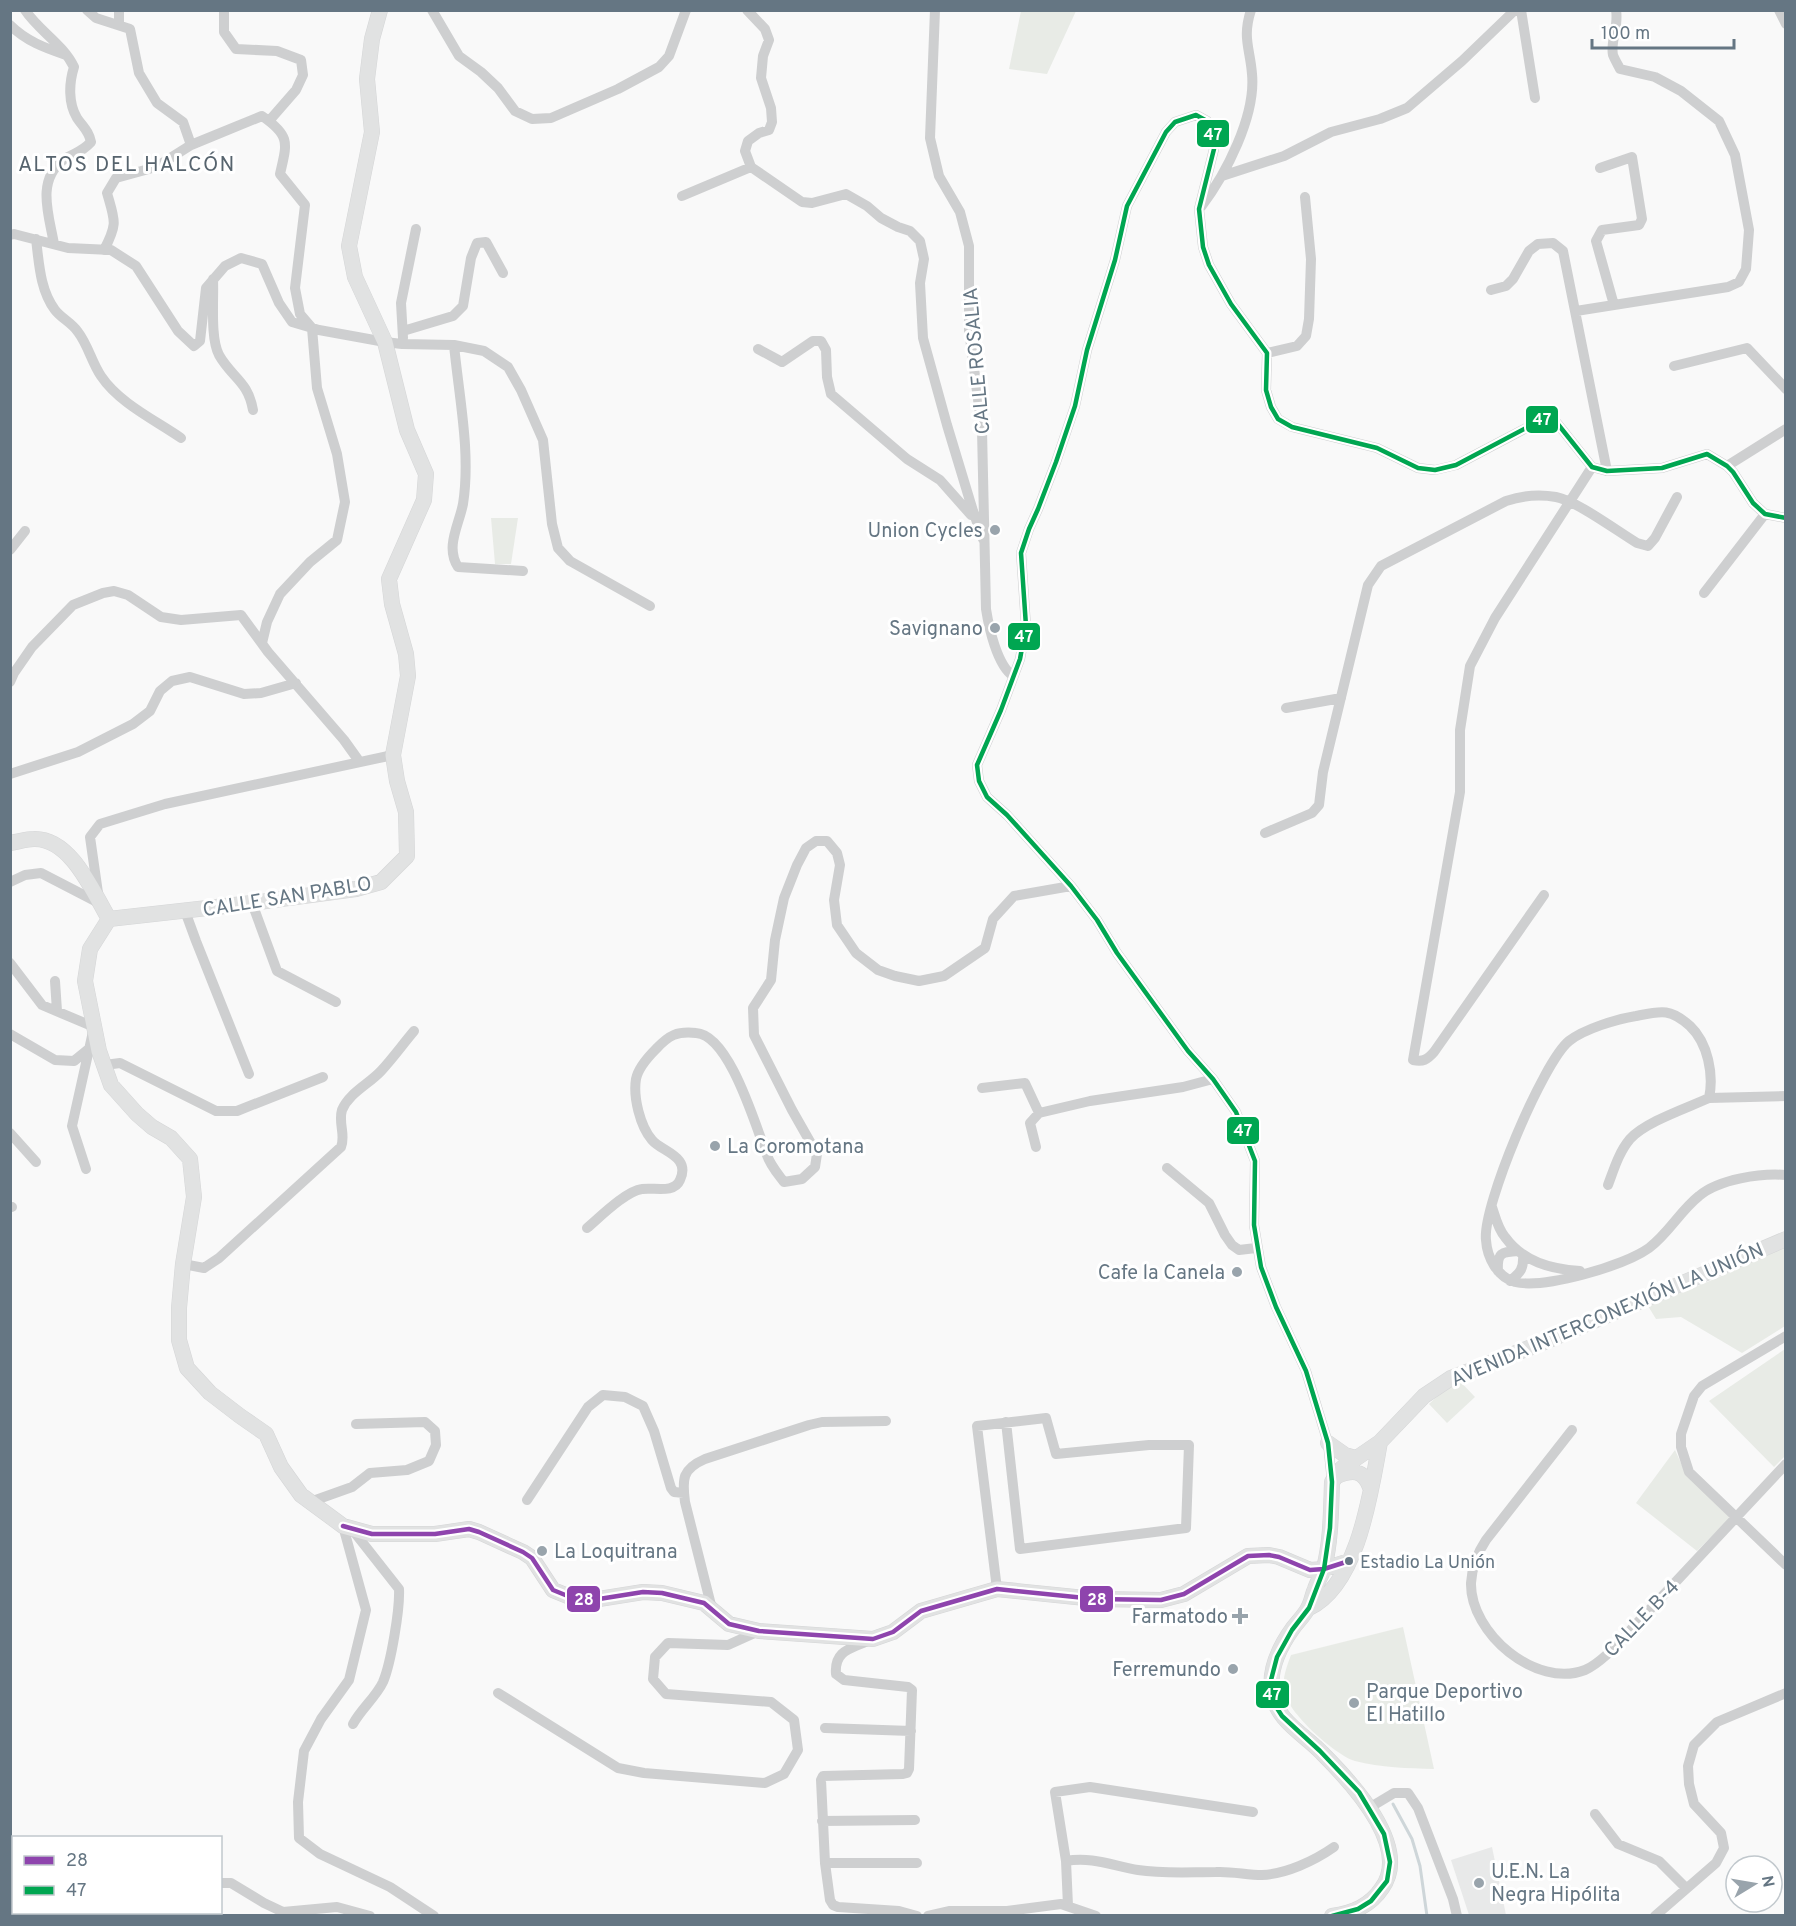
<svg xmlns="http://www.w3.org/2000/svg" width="1796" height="1926" font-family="Overpass,sans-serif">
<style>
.built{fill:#e8e9e9}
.green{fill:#e8ebe6}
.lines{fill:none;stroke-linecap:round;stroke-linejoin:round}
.stream{stroke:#ced6d9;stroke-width:3}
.secondary-casing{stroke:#d5d6d7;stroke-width:16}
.street{stroke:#cecfd0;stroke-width:10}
.secondary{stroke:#e1e2e2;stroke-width:15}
.bus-1-casing{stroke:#fff;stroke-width:9}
.bus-2-casing{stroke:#fff;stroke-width:9}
.bus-1{stroke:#8e44ad;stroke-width:4.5}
.bus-2{stroke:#00a651;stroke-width:4.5}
.poi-dot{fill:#99a4ac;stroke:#fff;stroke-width:2}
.bus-dot{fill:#657683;stroke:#fff;stroke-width:2}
.labels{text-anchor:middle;stroke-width:6;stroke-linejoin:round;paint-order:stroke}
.bus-label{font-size:18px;fill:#657683;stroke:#fff;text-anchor:start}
.street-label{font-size:20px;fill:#657683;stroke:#fff}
.poi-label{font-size:20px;fill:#657683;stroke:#fff;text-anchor:end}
.neighbourhood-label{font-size:21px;letter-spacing:1.5px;fill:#57646e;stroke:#fff}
.line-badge{stroke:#fff;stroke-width:2}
.badge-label{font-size:16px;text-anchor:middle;font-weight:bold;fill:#fff}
</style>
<rect width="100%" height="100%" fill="#f9f9f9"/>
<path class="built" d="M 1492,1847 L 1506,1915 L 1469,1915 L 1451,1860 Z"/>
<path class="green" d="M 1021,11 L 1076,11 L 1047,74 L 1009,69 Z
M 491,518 L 518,518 L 511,564 L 495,564 Z
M 1785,1245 L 1785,1326 L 1742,1353 L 1681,1317 L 1656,1319 L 1648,1306 L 1717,1278 Z
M 1785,1349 L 1785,1456 L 1774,1467 L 1709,1401 Z
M 1457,1378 L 1475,1397 L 1447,1423 L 1429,1404 Z
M 1675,1450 L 1686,1474 L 1730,1518 L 1697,1551 L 1636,1503 Z
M 1403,1627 L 1434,1769 C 1408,1768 1381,1768 1355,1761 C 1335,1755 1287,1712 1284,1691 C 1282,1678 1287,1666 1291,1655 Z"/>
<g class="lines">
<path class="stream" d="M 1393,1804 L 1412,1839 L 1420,1866 L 1427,1916"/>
<g class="secondary-casing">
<path id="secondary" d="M 10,843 C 18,842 26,839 34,839 C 71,838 93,892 109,919
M 109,919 L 90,949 L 85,981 L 99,1051 L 111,1085 L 137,1114 L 152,1127 L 171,1138 L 190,1159 L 194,1197 L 183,1264 L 179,1308 L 179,1340 L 187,1368 L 210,1393 L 240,1416 L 266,1434 L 281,1467 L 301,1495 L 343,1526 L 372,1534 L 435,1534 L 469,1529 L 479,1532 L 523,1552 L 532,1558 L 553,1590 L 575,1599 L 599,1599 L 643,1592 L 662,1593 L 704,1603 L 729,1624 L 759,1631 L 873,1639 L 893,1632 L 921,1611 L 997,1589 L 1095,1599 L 1161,1600 L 1184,1594 L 1248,1556 L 1269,1555 L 1279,1557 L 1310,1570 L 1324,1569 L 1349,1561
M 109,919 L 252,903 L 356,889 L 381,882 L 407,856 L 406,812 L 397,781 L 393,755 L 408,676 L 406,654 L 392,604 L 389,579 L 424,500 L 426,474 L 407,430 L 385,342 L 355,277 L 349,246 L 372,132 L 367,79 L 372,39 L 380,10
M 1328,1443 L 1345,1455 L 1355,1458
M 1337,1476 C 1352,1470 1363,1469 1370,1487
M 1309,1608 C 1359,1584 1371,1490 1380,1442
M 1332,1916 C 1353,1913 1370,1906 1382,1888 C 1412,1846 1350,1781 1322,1753 C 1304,1734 1275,1720 1272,1691 C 1269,1669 1280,1646 1293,1628 C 1298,1621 1306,1614 1309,1606 C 1312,1601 1312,1595 1315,1589 C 1317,1582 1322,1575 1324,1568 C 1331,1541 1331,1511 1332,1482 L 1342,1468 L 1380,1442 L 1424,1396 L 1451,1378 L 1547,1341 L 1786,1239"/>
</g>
<path class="street" d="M 25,10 C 39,31 63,44 74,67 C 69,83 68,103 77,118 C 83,127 89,131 91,142 C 80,154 74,152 63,160 C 36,181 49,215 54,244
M 87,10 L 96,18 L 130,29 L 139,73 L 157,103 L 183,122 L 191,145
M 224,10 L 224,32 L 236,49 L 277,51 L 301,60 L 303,75 L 296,90 L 269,121
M 432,10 L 459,56 L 481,72 L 498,88 L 515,111 L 532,119 L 551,118 L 618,89 L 659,67 L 669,56 L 686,10
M 747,10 L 765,29 L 769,40 L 763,56 L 761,78 L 771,108 L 772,122 L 769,130 L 759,133 L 748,141 L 745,151 L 751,167 L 802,202 L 812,203 L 846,194 L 867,206 L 881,218 L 898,227 L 910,231 L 920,241 L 924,259 L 920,283 L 923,338 L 947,425 L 973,511 L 983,539
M 935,10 L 930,138 L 939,176 L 960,212 L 969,246 L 969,330 L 982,430 L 986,609 C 989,628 997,665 1013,676
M 1521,10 L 1535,98
M 1779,10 L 1786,24
M 10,25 C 26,41 45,48 66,55
M 119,25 L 119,10
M 1600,168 L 1632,157 L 1642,219 L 1639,225 L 1602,230 L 1596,241 L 1614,305
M 1222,176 L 1284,156 L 1331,132 L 1380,119 L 1407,108 L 1462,61 L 1515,10
M 682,196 L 751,167
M 1201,207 C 1226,174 1256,116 1252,74 C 1250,48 1242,38 1251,10
M 10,235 L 14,234 L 68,248 L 111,250 L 136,266 L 178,331 L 194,346 L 200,341 L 206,288 L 225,266 L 241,258 L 262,264 L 279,303 L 292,322 L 319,330 L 385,342 L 402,344 L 454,345 L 484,351 L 508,367 L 521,390 L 543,440 L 552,524 L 558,548 L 570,561 L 650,606
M 36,239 C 39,263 40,290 55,310 C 61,318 72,323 78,332 C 88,345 92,363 101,376 C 119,403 155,420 181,438
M 104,250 C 118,223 115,221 107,193 L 116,178 L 156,167 L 191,145 L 262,116 C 291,136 287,143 280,174 L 305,205 L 295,288 L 300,314 L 312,328 L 317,388 L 337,454 L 345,502 L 337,540 L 310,562 L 280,594 L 267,622 L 262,643
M 213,279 C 214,299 210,338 219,355 C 232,378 248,381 253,410
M 1491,290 L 1506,286 L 1513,279 L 1529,251 L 1538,244 L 1553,243 L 1563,251 L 1607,471
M 1576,311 L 1728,287 L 1739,282 L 1746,269 L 1749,230 L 1735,155 L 1719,121 L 1681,91 L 1655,77 L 1620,69 C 1618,65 1615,60 1613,55 C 1610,41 1619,28 1616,10
M 403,331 L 453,316 L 463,306 L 471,258 L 477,243 L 486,242 L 503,273
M 403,338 L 401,303 L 416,229
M 454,345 C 459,397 471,453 463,504 C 459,525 445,547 458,567 L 523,571
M 758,349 L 782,362 L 813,341 L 821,341 L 826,350 L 827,377 L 831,394 L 907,459 L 940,480 L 971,515
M 1267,353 L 1297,346 L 1306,336 L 1309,319 L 1311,259 L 1305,197
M 1674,366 L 1747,348 L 1786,389
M 1727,466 L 1786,429
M 10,550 L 25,531
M 1704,593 L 1765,514
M 10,682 L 14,673 L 32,647 L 73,605 L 103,593 L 114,591 L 128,595 L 161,617 L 181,620 L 241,615 L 268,652 L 344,740 L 359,761
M 1286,708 L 1341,698
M 10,774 L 78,752 L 133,724 L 150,711 L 160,691 L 172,681 L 190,677 L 244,694 L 261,693 L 296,683
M 1265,833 L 1312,813 L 1319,805 L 1323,772 L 1368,585 L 1381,566 L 1506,501 C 1521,496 1539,494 1556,497 C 1577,501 1617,531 1637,543 L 1648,546 L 1655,538 L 1677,497
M 10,882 L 25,875 L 41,873 L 99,903
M 98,893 L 90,837 L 100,824 L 165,804 L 393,755
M 1544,895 L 1434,1052 C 1427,1060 1423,1062 1413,1060 L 1460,792 L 1460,730 L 1470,666 L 1495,618 L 1592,467
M 252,903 L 277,971 L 336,1002
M 185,911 L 196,941 L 249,1074
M 10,963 L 42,1005 L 94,1027 L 72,1126 L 86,1169
M 55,981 L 57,1011
M 10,1034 L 55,1060 L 74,1061 L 90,1048
M 105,1065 L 120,1063 L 216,1111 L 237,1111 L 323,1077
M 982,1088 L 1025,1083 L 1039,1113
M 1709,1098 L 1786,1096
M 10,1133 L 36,1162
M 1036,1147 L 1030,1123 L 1039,1113 L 1090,1101 L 1183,1087 L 1213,1079
M 1167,1168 L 1209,1203 L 1225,1235 L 1232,1245 L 1239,1250 L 1256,1248
M 1608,1185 C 1614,1169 1619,1152 1630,1139 C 1645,1122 1687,1108 1709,1098 C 1714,1075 1708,1043 1690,1026 C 1670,1008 1661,1011 1636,1016 C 1617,1019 1584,1029 1569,1041 C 1543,1062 1482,1207 1486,1240 C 1487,1257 1497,1277 1515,1282 C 1544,1289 1624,1266 1649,1248 C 1669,1233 1680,1211 1699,1196 C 1719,1179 1761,1173 1786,1175
M 10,1207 L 12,1207
M 1492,1207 C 1495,1216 1498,1229 1505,1237 C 1523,1262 1551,1269 1580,1271
M 587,1228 C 600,1217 626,1191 642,1189 C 654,1187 674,1194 680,1180 C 691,1156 662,1152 652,1140 C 640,1126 633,1097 636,1079 C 638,1069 649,1056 656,1049 C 669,1035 677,1031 696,1033 C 730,1035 756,1128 767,1155 C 770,1165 778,1174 784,1182 L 802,1179 L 815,1167 L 817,1154 L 792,1110 L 754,1035 L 753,1008 L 771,980 L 775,940 L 784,898 L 797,865 L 806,848 L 816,841 L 827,841 L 837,853 L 840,865 L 834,900 L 837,925 L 856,953 L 878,970 L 895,976 L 919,981 L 944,976 L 985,948 L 993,919 L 1014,896 L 1071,886
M 183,1264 L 204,1268 L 219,1258 L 341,1147 C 346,1135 338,1123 342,1110 C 349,1093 369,1084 381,1071 C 393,1058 403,1044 414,1031
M 1498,1271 C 1497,1253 1501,1252 1518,1251
M 1510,1281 C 1520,1273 1524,1269 1523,1255
M 1786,1336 L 1702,1386 L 1694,1396 L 1681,1434 L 1681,1447 L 1689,1472 L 1786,1565
M 1572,1430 L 1486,1540 C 1478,1552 1472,1568 1471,1583 C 1470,1633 1536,1689 1585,1670 C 1595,1666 1603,1658 1611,1651 L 1786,1464
M 1332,1482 L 1328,1443 L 1306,1371 L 1276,1307 L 1261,1267 L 1254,1225 L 1255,1161 L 1236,1112 L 1213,1079 L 1188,1051 L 1117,953 L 1097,920 L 1071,886 L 1007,815 L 987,797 L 979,781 L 977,765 L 1001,710 L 1020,659 L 1026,626 L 1021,553 L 1029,529 L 1038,509 L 1056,462 L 1075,406 L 1087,350 L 1115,260 L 1127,206 L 1166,132 L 1175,122 L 1196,115 L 1207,121 L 1213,132 L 1214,149 L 1199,209 L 1203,247 L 1209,265 L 1231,304 L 1267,353 L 1266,390 L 1271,407 L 1278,419 L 1292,427 L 1377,448 L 1418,468 L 1435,470 L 1456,465 L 1545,418 L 1557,423 L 1592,467 L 1607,471 L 1662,468 L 1707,454 L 1727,466 L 1733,472 L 1753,503 L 1765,514 L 1786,518
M 527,1500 L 588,1407 L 603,1395 L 625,1397 L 643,1406 L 654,1431 L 671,1488 L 674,1492 L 684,1493
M 310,1502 L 352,1487 L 370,1473 L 407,1470 L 429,1461 L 436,1445 L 435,1431 L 425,1422 L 356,1424
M 343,1526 L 366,1610 L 349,1680 L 321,1719 L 304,1751 L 298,1802 L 299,1838 L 320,1854 L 390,1887 L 434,1916
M 351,1528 L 399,1589 C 400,1609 391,1663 383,1682 C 376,1697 361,1709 353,1724
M 997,1589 L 977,1426 L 1046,1418 L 1056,1454 L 1149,1445 L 1189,1445 L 1186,1528 L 1020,1549 L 1006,1422
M 712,1609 L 685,1502 C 682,1479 682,1469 705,1459 L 809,1425 L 822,1422 L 886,1421
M 870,1640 C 851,1649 834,1650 836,1674 L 844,1680 L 908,1687 L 912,1690 L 909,1769 L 907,1773 L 903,1774 L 823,1776 L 821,1780 L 825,1863 L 830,1900 L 833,1905 L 838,1907 L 899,1911 L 917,1916
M 498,1693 L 618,1768 L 644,1773 L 765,1783 L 784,1774 L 798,1750 L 794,1720 L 771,1702 L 666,1694 L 653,1679 L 655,1657 L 668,1643 L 728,1645 L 759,1631
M 825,1728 L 911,1731
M 1369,1808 L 1394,1793 L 1408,1793 L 1418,1808 L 1453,1899 L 1457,1916
M 1595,1814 L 1618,1844 L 1659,1861 L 1686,1888
M 822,1821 L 915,1820
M 1066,1861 C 1091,1856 1114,1866 1138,1870 C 1164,1874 1190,1872 1216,1872 C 1231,1871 1247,1875 1262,1875 C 1286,1874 1314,1861 1334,1847
M 825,1863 L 917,1863
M 220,1883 L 231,1883 L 264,1903 L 283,1912 L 337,1907 L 370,1916
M 1068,1906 L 1066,1861 L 1055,1792 L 1090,1787 L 1253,1812
M 193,1916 L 194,1912
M 928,1916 L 950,1911 L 1007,1911 L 1061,1904 L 1096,1916
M 1655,1916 L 1716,1863 L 1724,1848 L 1721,1833 L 1694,1804 L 1689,1784 L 1688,1766 L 1694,1745 L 1717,1722 L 1786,1693"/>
<use href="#secondary" class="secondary"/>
<g class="bus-1-casing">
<path id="bus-1" d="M 343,1526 L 372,1534 L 435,1534 L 469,1529 L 479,1532 L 523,1552 L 532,1558 L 553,1590 L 575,1599 L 599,1599 L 643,1592 L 662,1593 L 704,1603 L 729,1624 L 759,1631 L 873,1639 L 893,1632 L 921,1611 L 997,1589 L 1095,1599 L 1161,1600 L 1184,1594 L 1248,1556 L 1269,1555 L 1279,1557 L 1310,1570 L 1324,1569 L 1349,1561"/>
</g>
<g class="bus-2-casing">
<path id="bus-2" d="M 1332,1916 L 1358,1909 L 1371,1901 L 1387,1881 L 1390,1862 L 1384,1834 L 1359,1792 L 1320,1751 L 1282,1716 L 1275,1705 L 1272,1693 L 1271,1680 L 1277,1657 L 1292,1630 L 1309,1608 L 1324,1569 L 1330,1528 L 1332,1482 L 1328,1443 L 1306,1371 L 1276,1307 L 1261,1267 L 1254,1225 L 1255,1161 L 1236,1112 L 1213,1079 L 1188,1051 L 1117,953 L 1097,920 L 1071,886 L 1007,815 L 987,797 L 979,781 L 977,765 L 1001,710 L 1020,659 L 1026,626 L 1021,553 L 1029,529 L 1038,509 L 1056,462 L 1075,406 L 1087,350 L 1115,260 L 1127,206 L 1166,132 L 1175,122 L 1196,115 L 1207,121 L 1213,132 L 1214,149 L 1199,209 L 1203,247 L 1209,265 L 1231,304 L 1267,353 L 1266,390 L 1271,407 L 1278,419 L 1292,427 L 1377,448 L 1418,468 L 1435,470 L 1456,465 L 1545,418 L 1557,423 L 1592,467 L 1607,471 L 1662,468 L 1707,454 L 1727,466 L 1733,472 L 1753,503 L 1765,514 L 1786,518"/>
</g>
<use href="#bus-1" class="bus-1"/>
<use href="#bus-2" class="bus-2"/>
</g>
<g class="poi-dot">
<circle cx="995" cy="530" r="6"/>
<circle cx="995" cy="628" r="6"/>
<circle cx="715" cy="1146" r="6"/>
<circle cx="1237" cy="1272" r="6"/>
<circle cx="542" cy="1551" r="6"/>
<path d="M1237 1607h6v6h6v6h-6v6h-6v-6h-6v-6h6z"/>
<circle cx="1233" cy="1669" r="6"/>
<circle cx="1354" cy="1703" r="6"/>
<circle cx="1479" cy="1883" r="6"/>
</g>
<circle class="bus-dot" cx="1349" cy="1561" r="5"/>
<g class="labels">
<g class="bus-label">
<text x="1360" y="1568">Estadio La Unión</text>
</g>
<g class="street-label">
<text transform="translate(976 361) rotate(-95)" y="7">CALLE ROSALIA</text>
<text transform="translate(287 896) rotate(-9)" y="7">CALLE SAN PABLO</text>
<text transform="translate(1607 1314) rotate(-23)" y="7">AVENIDA INTERCONEXIÓN LA UNIÓN</text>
<text transform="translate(1641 1618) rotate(-46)" y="7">CALLE B-4</text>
</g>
<g class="poi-label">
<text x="983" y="537">Union Cycles</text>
<text x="983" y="635">Savignano</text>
<text x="727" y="1153" text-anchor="start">La Coromotana</text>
<text x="1225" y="1279">Cafe la Canela</text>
<text x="554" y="1558" text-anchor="start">La Loquitrana</text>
<text x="1228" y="1623">Farmatodo</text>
<text x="1221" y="1676">Ferremundo</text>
<text x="1366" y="1698" text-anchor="start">Parque Deportivo<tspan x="1366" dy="23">El Hatillo</tspan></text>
<text x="1491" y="1878" text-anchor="start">U.E.N. La<tspan x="1491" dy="23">Negra Hipólita</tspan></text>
</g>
<g class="neighbourhood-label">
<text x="127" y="171">ALTOS DEL HALCÓN</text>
</g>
</g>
<g class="line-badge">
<rect x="1196" y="119" width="34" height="29" rx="6" fill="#00a651"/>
<rect x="1525" y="405" width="34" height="29" rx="6" fill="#00a651"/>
<rect x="1007" y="622" width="34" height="29" rx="6" fill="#00a651"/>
<rect x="1226" y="1116" width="34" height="29" rx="6" fill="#00a651"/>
<rect x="566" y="1585" width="35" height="28" rx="6" fill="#8e44ad"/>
<rect x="1079" y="1585" width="35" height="28" rx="6" fill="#8e44ad"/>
<rect x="1255" y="1680" width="35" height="29" rx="6" fill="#00a651"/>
</g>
<g class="badge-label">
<text x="1213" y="140">47</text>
<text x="1542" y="425">47</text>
<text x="1024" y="642">47</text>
<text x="1243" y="1136">47</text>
<text x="584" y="1605">28</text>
<text x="1097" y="1605">28</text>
<text x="1272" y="1700">47</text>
</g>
<rect width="1796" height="1926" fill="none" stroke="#657683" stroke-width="24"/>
<rect x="12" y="1836" width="210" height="78" fill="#ffffff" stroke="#c1c8cd" stroke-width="1.5"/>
<rect x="24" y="1856" width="30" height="9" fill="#8e44ad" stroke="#c1c8cd" stroke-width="1.5"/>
<text x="66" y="1866" font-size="18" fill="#657683">28</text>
<rect x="24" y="1886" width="30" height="9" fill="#00a651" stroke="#c1c8cd" stroke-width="1.5"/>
<text x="66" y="1896" font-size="18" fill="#657683">47</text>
<g transform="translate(1754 1884) rotate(79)"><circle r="28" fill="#ffffff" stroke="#c1c8cd" stroke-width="1.5"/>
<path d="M0-4.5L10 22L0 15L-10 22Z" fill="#99a4ac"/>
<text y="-9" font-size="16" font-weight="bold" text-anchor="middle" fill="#657683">N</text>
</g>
<path d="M1592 39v9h142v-9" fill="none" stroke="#657683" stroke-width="3"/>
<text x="1601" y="39" font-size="18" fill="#657683" stroke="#ffffff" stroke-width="4.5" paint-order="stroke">100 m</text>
</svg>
